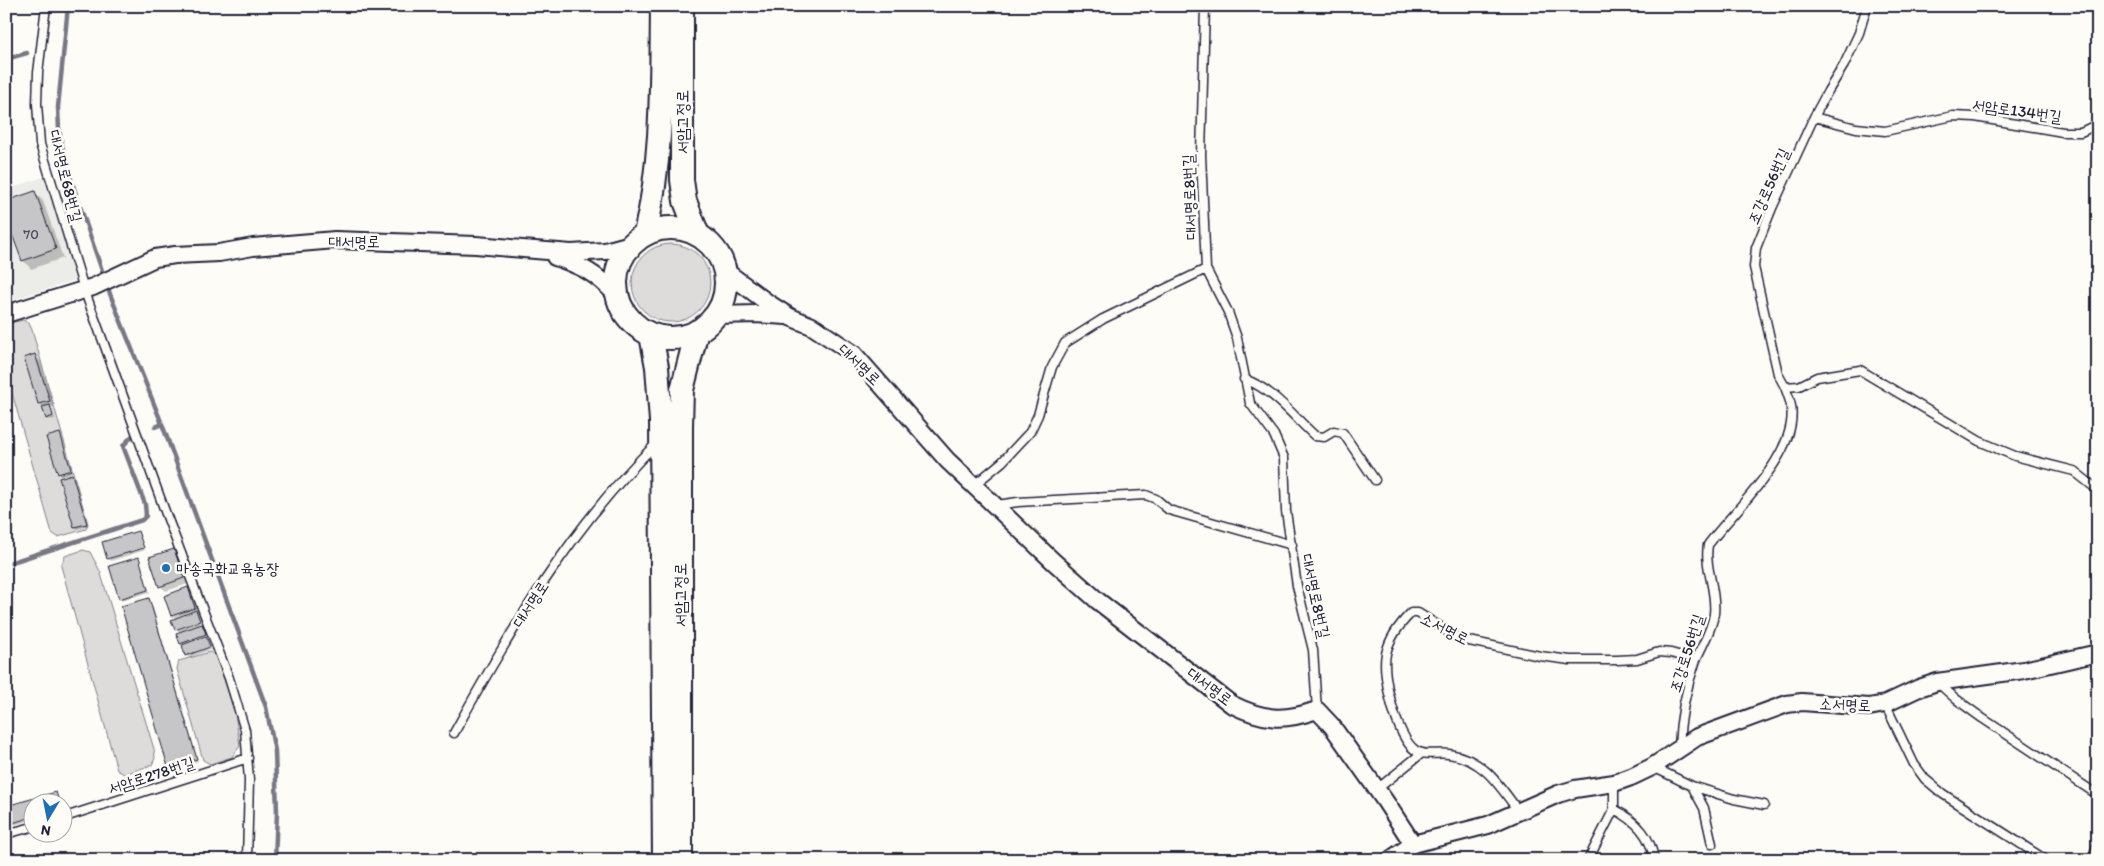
<svg xmlns="http://www.w3.org/2000/svg" width="2104" height="866" font-family="Itim,'Poor Story',sans-serif">
<style>
.built{fill:#ecece9}
.green{fill:#dddcdb;stroke:#807f8b}
.shadow{fill:#0003}
.lines{fill:none;stroke-linecap:round;stroke-linejoin:round}
.stream{stroke:#787885;stroke-width:4.5}
.building{fill:#c6c6c8;stroke:#22223b}
.service-casing{stroke:#22223b;stroke-width:11}
.minor-casing{stroke:#22223b;stroke-width:20}
.secondary-casing{stroke:#22223b;stroke-width:26}
.service{stroke:#fdfcf7;stroke-width:8}
.minor{stroke:#fdfcf7;stroke-width:16}
.secondary{stroke:#fdfcf7;stroke-width:22}
.poi-dot{fill:#1f6fb2;stroke:#fdfcf7;stroke-width:2}
.labels{text-anchor:middle;stroke-width:5;stroke-linejoin:round;paint-order:stroke}
.number-label{font-size:14px;fill:#4b4b5e}
.street-label{font-size:16px;fill:#22223b;stroke:#fdfcf7}
.poi-label{font-size:16px;fill:#22223b;stroke:#fdfcf7;text-anchor:start}
</style>
<rect width="100%" height="100%" fill="#fdfcf7"/>
<filter id="ink" filterUnits="userSpaceOnUse"><feTurbulence type="fractalNoise" baseFrequency=".02" numOctaves="2"/><feDisplacementMap in="SourceGraphic" scale="10" xChannelSelector="R" yChannelSelector="G"/><feConvolveMatrix kernelMatrix="1 2 1 2 8 2 1 2 1" color-interpolation-filters="sRGB"/></filter>
<g filter="url(#ink)">
<path class="built" d="M 43,177 L 79,279 L 6,302 L 6,190 Z"/>
<path class="green" d="M632 283a39 39 0 1 1 78 0a39 39 0 1 1-78 0Z
M 23,320 L 29,323 L 32,330 L 88,524 L 86,529 L 58,537 L 52,533 L 6,372 L 6,324 Z
M 83,550 L 90,552 L 100,571 L 154,749 L 155,758 L 152,765 L 124,774 L 117,770 L 61,566 L 65,556 Z
M 210,652 L 216,655 L 235,713 L 240,746 L 232,757 L 210,764 L 203,760 L 177,669 L 179,661 Z"/>
<path class="shadow" d="M 34,192 L 43,201 L 63,258 L 31,269 L 23,260 Z
M 35,356 L 40,361 L 54,406 L 50,407 L 55,419 L 49,420 L 44,408 L 39,403 Z
M 59,435 L 72,472 L 61,476 L 59,473 Z
M 72,475 L 74,478 L 88,526 L 77,529 L 75,527 Z
M 138,532 L 145,550 L 111,561 L 108,558 Z
M 173,550 L 179,555 L 188,584 L 166,591 L 160,586 Z
M 138,558 L 150,592 L 123,600 L 120,598 Z
M 187,589 L 197,610 L 195,611 L 198,614 L 201,623 L 200,624 L 204,627 L 206,637 L 212,649 L 189,658 L 181,643 L 180,633 L 173,620 L 176,619 L 172,616 Z
M 149,599 L 151,601 L 198,761 L 172,769 L 169,766 Z
M 56,793 L 60,804 L 32,804 L 32,820 L 6,827 L 6,807 Z"/>
<g class="lines">
<path class="stream" d="M 68,6 L 58,107 L 59,130 L 67,168 L 110,294 L 162,424 L 266,707 L 275,751 L 277,812 L 275,860
M 6,59 L 27,53
M 155,427 L 162,424
M 6,564 L 142,520 L 146,516 L 145,504 L 123,446 L 131,437"/>
</g>
<path class="building" d="M 35,191 L 56,249 L 22,261 L 6,218 L 6,201 Z
M 35,354 L 50,401 L 38,404 L 24,358 Z
M 50,405 L 53,416 L 46,419 L 42,407 Z
M 60,433 L 71,470 L 58,474 L 46,437 Z
M 72,474 L 87,524 L 74,527 L 59,478 Z
M 138,531 L 144,548 L 107,559 L 102,542 Z
M 174,549 L 184,578 L 159,587 L 149,557 Z
M 139,557 L 148,590 L 119,599 L 109,566 Z
M 188,587 L 195,608 L 171,616 L 164,596 Z
M 149,598 L 197,759 L 168,767 L 121,606 Z
M 196,610 L 200,621 L 175,630 L 171,620 Z
M 202,624 L 206,634 L 180,644 L 176,633 Z
M 206,636 L 210,647 L 185,656 L 182,645 Z
M 56,792 L 60,804 L 32,804 L 32,817 L 6,825 L 6,806 Z"/>
<g class="lines">
<g class="service-casing">
<path id="service" d="M 46,6 L 38,73 L 37,104 L 40,144 L 84,289 L 166,514 L 229,678 L 245,730 L 249,780 L 247,860
M 1205,6 L 1201,155 L 1206,269 L 1228,312 L 1237,338 L 1250,403 L 1274,435 L 1284,458 L 1286,511 L 1297,586 L 1313,650 L 1317,710
M 1867,6 L 1859,33 L 1844,65 L 1828,91 L 1814,117 L 1772,208 L 1756,248 L 1754,267 L 1778,374 L 1785,387 L 1799,386 L 1817,377 L 1860,370 L 1979,441 L 2015,456 L 2074,471 L 2098,490
M 1814,117 L 1856,128 L 1885,131 L 1953,116 L 1975,117 L 2063,132 L 2081,132 L 2098,124
M 1244,379 C 1273,389 1293,416 1315,436 L 1324,437 L 1334,431 L 1343,433 L 1375,480
M 973,486 L 1002,462 L 1030,432 L 1038,415 L 1052,367 L 1065,343 L 1103,319 L 1206,269
M 997,505 L 1018,502 L 1146,495 L 1156,499 L 1169,510 L 1292,545
M 1937,682 L 1956,699 L 1982,718 L 2098,795
M 1885,704 L 1914,764 L 1925,779 L 1943,794 L 2046,860
M 454,733 C 511,630 572,525 657,443
M 1679,747 C 1680,718 1686,688 1696,660 C 1702,645 1712,630 1714,614 C 1717,590 1704,568 1708,545 C 1734,509 1799,455 1791,406 C 1790,400 1787,393 1785,387
M 1653,767 L 1692,786 L 1704,808 L 1712,844
M 1692,786 L 1734,799 L 1764,805
M 1376,790 L 1422,753
M 1614,809 C 1635,820 1651,835 1654,860
M 1519,812 C 1499,785 1484,759 1449,754 C 1438,752 1425,757 1415,750 C 1397,737 1381,676 1386,654 C 1389,639 1400,624 1411,613 L 1418,613 L 1460,639 L 1540,656 L 1570,660 L 1617,660 L 1637,659 L 1659,652 L 1671,653 L 1696,660
M 62,818 L 248,758
M 6,834 L 32,827
M 1588,860 L 1614,809 L 1614,783
M 2092,860 L 2098,843"/>
</g>
<g class="minor-casing">
<path id="minor" d="M 555,257 C 582,266 597,274 616,295
M 724,270 L 768,303 L 790,317 L 812,326 L 854,354 L 947,460 L 1054,562 L 1098,601 L 1231,704 C 1263,720 1283,722 1317,710 L 1332,726 L 1385,801 L 1413,844
M 6,314 L 93,287 L 155,258 L 175,255 L 219,253 L 253,247 L 335,240 L 476,245 L 571,253 L 605,251 L 631,244
M 717,315 L 756,314 L 786,316
M 1390,860 L 1413,844 L 1488,825 L 1558,794 L 1575,789 L 1614,783 L 1631,777 L 1652,767 L 1697,737 L 1787,704 L 1802,702 L 1869,707 L 1885,704 L 1919,688 L 1937,682 L 2024,670 L 2098,653"/>
</g>
<g class="secondary-casing">
<path id="secondary" d="M 682,6 L 682,180 L 685,201 L 698,235
M616 283a55 55 0 1 1 110 0a55 55 0 1 1-110 0Z
M 645,234 C 663,159 661,83 662,6
M 651,335 L 657,367 L 661,421 L 664,860
M 681,860 L 681,426 L 682,390 L 697,331"/>
</g>
<use href="#service" class="service"/>
<use href="#minor" class="minor"/>
<use href="#secondary" class="secondary"/>
</g>
</g>
<circle class="poi-dot" cx="166" cy="568" r="5"/>
<g class="labels">
<g class="number-label">
<text x="31" y="239">70</text>
</g>
<g class="street-label">
<text transform="translate(2017 110) rotate(8)" y="6">서암로134번길</text>
<text transform="translate(682 122) rotate(-90)" y="6">서암고정로</text>
<text transform="translate(66 176) rotate(76)" y="6">대서명로68번길</text>
<text transform="translate(1768 186) rotate(-66)" y="6">조강로56번길</text>
<text transform="translate(1189 197) rotate(-92)" y="6">대서명로8번길</text>
<text x="354" y="247">대서명로</text>
<text transform="translate(860 364) rotate(44)" y="6">대서명로</text>
<text transform="translate(680 595) rotate(-90)" y="6">서암고정로</text>
<text transform="translate(1316 596) rotate(78)" y="6">대서명로8번길</text>
<text transform="translate(530 604) rotate(-57)" y="6">대서명로</text>
<text transform="translate(1445 628) rotate(27)" y="6">소서명로</text>
<text transform="translate(1686 653) rotate(-72)" y="6">조강로56번길</text>
<text transform="translate(1210 686) rotate(37)" y="6">대서명로</text>
<text transform="translate(1845 704) rotate(2)" y="6">소서명로</text>
<text transform="translate(151 775) rotate(-18)" y="6">서암로278번길</text>
</g>
<g class="poi-label">
<text x="176" y="574">마송국화교육농장</text>
</g>
</g>
<rect width="2104" height="866" fill="none" stroke="#fdfcf7" stroke-width="25"/>
<rect x="12" y="12" width="2079" height="841" fill="none" stroke="#22223b" stroke-width="2" filter="url(#ink)"/>
<g transform="translate(48 818) rotate(190)"><circle r="24" fill="#fdfcf7" stroke="#a5a5ac"/>
<path d="M0-4L9 19L0 12L-9 19Z" fill="#1f6fb2"/>
<text y="-8" font-size="14" font-weight="bold" text-anchor="middle" fill="#22223b">N</text>
</g>
</svg>
